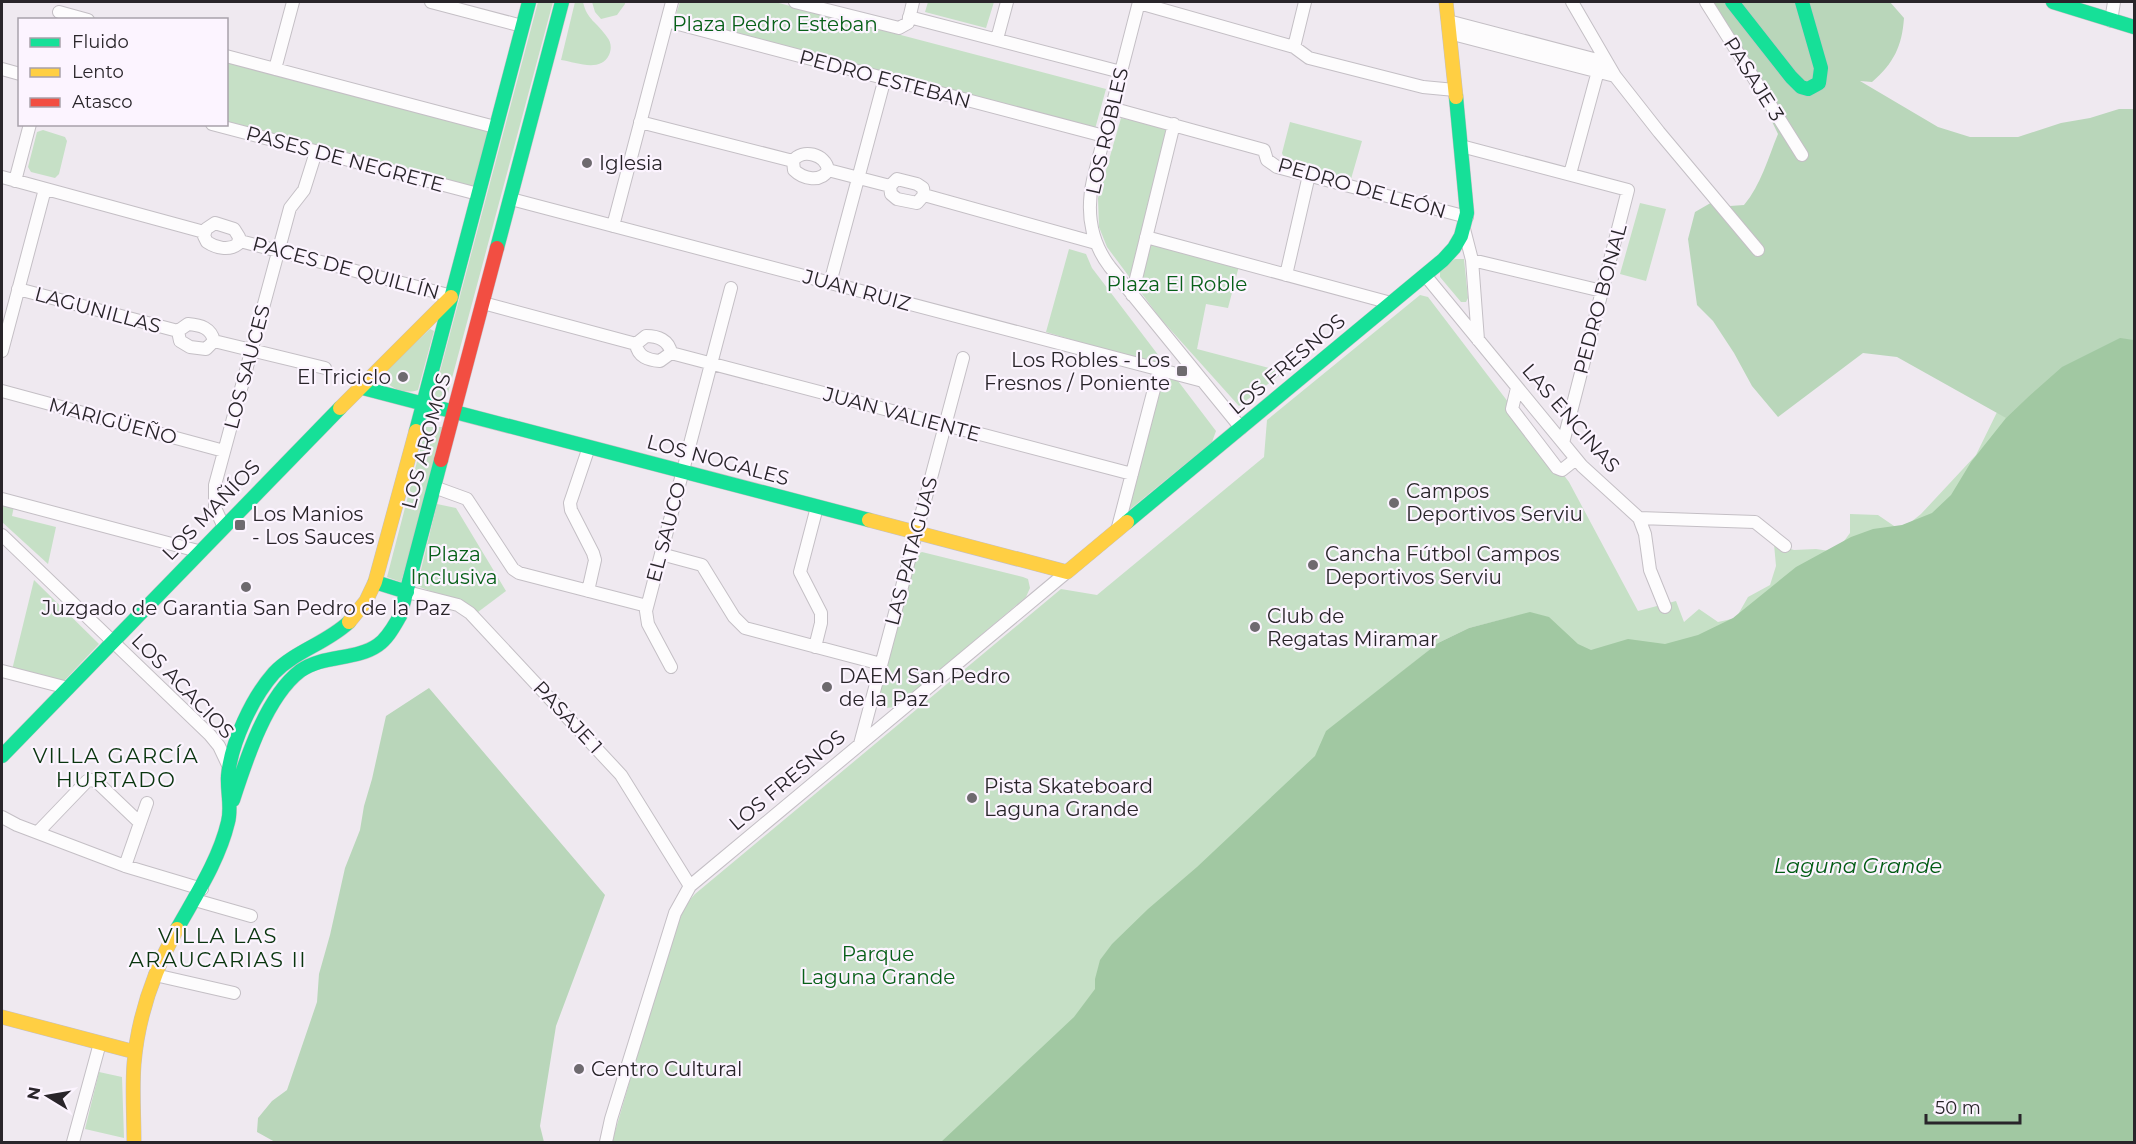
<svg xmlns="http://www.w3.org/2000/svg" width="2136" height="1144" font-family="Montserrat,sans-serif">
<style>
.green{fill:#c6e0c6;fill-rule:evenodd}
.forest{fill:#b9d6ba}
.water{fill:#a1c8a2}
.lines{fill:none;stroke-linecap:round;stroke-linejoin:round}
.street-casing{stroke:#c4bfc5;stroke-width:14}
.fast-casing{stroke:#c4bfc5;stroke-width:15}
.slow-casing{stroke:#c4bfc5;stroke-width:15}
.jam-casing{stroke:#c4bfc5;stroke-width:15}
.street{stroke:#fdfcfd;stroke-width:12}
.fast{stroke:#16e098;stroke-width:14}
.slow{stroke:#ffcf43;stroke-width:14}
.jam{stroke:#f24e42;stroke-width:14}
.poi-dot{fill:#6e6a6f;stroke:#fcf4ff;stroke-width:2}
.labels{text-anchor:middle;stroke-width:4.5;stroke-linejoin:round;paint-order:stroke}
.park-label{font-size:20px;fill:#086019;stroke:#fcf4ff}
.street-label{font-size:20px;fill:#29252a;stroke:#fcf4ff}
.poi-label{font-size:20px;fill:#29252a;stroke:#fcf4ff;text-anchor:start}
.neighbourhood-label{font-size:21px;letter-spacing:1.5px;fill:#09350e;stroke:#fcf4ff}
.water-label{font-size:21px;font-style:italic;fill:#005b13;stroke:#fcf4ff}
</style>
<rect width="100%" height="100%" fill="#efe9f0"/>
<path class="green" d="M 538,2 L 553,2 L 448,393 L 443,400 L 433,398 Z
M 575,2 L 583,2 C 587,20 597,22 607,37 C 611,42 612,48 609,55 C 600,73 576,62 561,60 Z
M 592,2 L 625,2 L 625,4 L 617,15 L 601,19 L 595,12 Z
M 680,2 L 775,2 L 1106,89 L 1095,129 L 674,20 Z
M 928,2 L 994,2 L 986,28 L 925,12 Z
M 227,61 L 491,131 L 475,188 L 227,123 Z
M 1121,118 L 1171,129 L 1142,236 L 1239,266 L 1228,308 L 1206,304 L 1197,349 L 1284,372 L 1239,406 L 1160,318 L 1107,247 L 1099,227 L 1098,198 Z
M 1290,122 L 1362,141 L 1351,179 L 1286,164 L 1282,153 Z
M 43,130 L 65,137 L 67,141 L 59,174 L 55,178 L 31,172 L 28,167 L 37,132 Z
M 1640,203 L 1666,209 L 1646,281 L 1620,274 Z
M 1069,249 L 1086,254 L 1092,268 L 1216,431 L 1212,442 L 1123,515 L 1163,367 L 1046,332 Z
M 1455,259 L 1464,259 L 1468,298 L 1466,302 L 1461,302 L 1440,277 L 1440,270 Z
M 1420,295 L 1428,297 L 1569,482 L 1638,611 L 1676,601 L 1684,622 L 1699,609 L 1718,622 L 1736,618 L 1748,597 L 1770,585 L 1776,566 L 1774,544 L 1794,550 L 1816,549 L 1836,552 L 1850,533 L 1850,514 L 1878,515 L 1897,528 L 1911,522 L 1921,514 L 1976,455 L 2000,406 L 2134,310 L 2134,1142 L 612,1142 L 672,936 C 677,920 684,906 695,894 L 1061,589 L 1097,595 L 1264,457 L 1267,420 ZM 1516,616 L 1347,716 L 1438,643 L 1469,628 Z
M 430,329 L 434,331 L 418,390 C 407,394 390,390 385,379 L 389,368 Z
M 426,427 L 447,427 L 401,582 L 387,577 Z
M 2,502 L 14,506 L 12,516 L 56,527 L 48,564 L 2,522 Z
M 437,504 L 456,508 L 506,591 L 478,612 L 462,603 L 417,586 Z
M 922,552 L 1023,577 L 1028,579 L 1030,588 L 1026,597 L 896,707 L 885,708 L 878,702 L 877,698 L 915,555 Z
M 34,580 L 99,644 L 62,683 L 12,670 Z
M 99,1072 L 122,1077 L 124,1138 L 85,1129 Z"/>
<path class="forest" d="M 1714,2 L 1890,2 L 1904,18 C 1902,46 1894,63 1872,82 L 1860,81 L 1938,127 L 1970,137 L 2018,137 L 2061,123 L 2090,118 L 2119,109 L 2134,109 L 2134,340 L 2120,339 L 2027,398 L 2006,418 L 1897,357 L 1863,353 L 1778,417 L 1752,386 L 1734,353 L 1713,321 L 1697,305 L 1688,239 L 1695,212 L 1714,201 L 1730,206 L 1744,205 C 1761,185 1768,158 1778,134 Z
M 429,688 L 605,895 L 556,1026 L 540,1126 L 544,1142 L 275,1142 L 257,1132 L 258,1118 L 272,1101 L 287,1090 L 317,1002 L 319,974 L 330,935 L 345,868 L 360,830 L 364,806 L 372,779 L 386,716 Z"/>
<path class="water" d="M 2120,338 L 2134,340 L 2134,1142 L 941,1142 L 1074,1017 L 1095,989 L 1095,979 L 1100,960 L 1112,944 L 1148,909 L 1197,867 L 1315,756 L 1326,731 L 1438,643 L 1469,628 L 1530,612 L 1549,617 L 1578,644 L 1591,650 L 1628,639 L 1665,644 L 1698,635 L 1733,618 L 1796,567 L 1851,537 L 1873,529 L 1902,525 L 1932,513 L 1951,495 L 1971,462 L 2006,418 L 2027,398 L 2062,367 Z"/>
<g class="lines">
<g class="street-casing">
<path id="street" d="M 431,2 L 522,26
M 795,2 L 899,28 L 908,23 L 913,2
M 1139,2 L 1093,180 C 1086,212 1090,241 1110,267 L 1241,428
M 1572,2 L 1615,76 L 1659,132 L 1758,250
M 1706,2 L 1802,155
M 1139,3 L 1294,47 L 1309,58 L 1423,87 L 1455,90
M 59,12 L 88,20
M 909,17 L 1121,72
M 667,21 L 1104,136
M 1448,21 L 1605,62
M 2111,21 L 2114,2
M 1449,33 L 1615,76
M 997,39 L 1007,2
M 1294,47 L 1305,2
M 226,56 L 495,127
M 2,69 L 20,74
M 275,69 L 293,2
M 1111,108 L 1264,150 L 1267,160 L 1277,167 L 1467,217
M 640,122 L 793,161
M 212,124 L 478,194
M 1461,146 L 1628,190 L 1563,443
M 793,161 L 794,170 C 803,179 821,183 828,170
M 793,161 C 802,148 826,154 828,170
M 828,170 L 890,186
M 1570,174 L 1598,71
M 2,177 L 204,232
M 15,181 L 30,124
M 890,186 L 891,194 L 897,199 L 917,203 L 924,195
M 890,186 L 897,179 L 917,184 L 923,188 L 924,195
M 924,195 L 1096,243
M 511,199 L 1203,381
M 215,223 L 234,229 L 239,237 L 238,244 C 229,251 216,248 207,242 L 204,236 L 206,229 Z
M 613,226 L 672,2
M 1464,229 L 1472,260 L 1478,340
M 1146,237 L 1391,303
M 240,241 L 452,296
M 1472,260 L 1602,291
M 1286,275 L 1309,175
M 1425,275 L 1582,466 L 1639,518
M 830,283 L 885,78
M 18,289 L 178,331
M 1132,295 L 1174,124
M 483,303 L 636,344
M 178,331 L 180,341 L 190,347 L 206,349 L 214,341
M 178,331 L 188,324 C 201,325 211,328 214,341
M 214,341 L 325,368
M 636,344 L 646,336 C 658,336 669,340 671,353
M 636,344 C 638,357 648,360 660,361 L 671,353
M 2,351 L 45,189
M 671,353 L 1132,474
M 1517,388 L 1512,409 L 1557,468 L 1562,470 L 1576,459
M 2,391 L 224,451
M 434,487 L 467,499 L 513,569 L 519,573 L 647,606
M 2,499 L 198,551
M 223,525 L 215,508 L 215,485 L 290,208 L 304,190 L 316,152
M 1117,531 L 1159,370
M 2,535 L 210,735 L 219,746 L 229,767
M 661,554 L 702,565 L 734,617 L 745,628 L 881,664
M 588,591 L 595,560 L 593,553 L 571,510 L 570,503 L 589,447
M 407,592 L 458,605 L 470,613 L 621,775 L 690,886
M 1665,607 L 1650,570 L 1645,534 L 1639,518 L 1755,522 L 1785,546
M 815,647 L 821,623 L 821,613 L 800,572 L 817,507
M 671,667 L 648,624 L 646,611 L 731,288
M 2,671 L 68,688
M 860,744 L 963,358
M 2,817 L 17,825 L 125,866 L 202,889
M 38,832 L 87,781 L 92,780 L 97,782 L 140,823
M 125,866 L 147,803
M 195,900 L 251,916
M 155,975 L 234,993
M 73,1142 L 100,1043
M 606,1142 L 611,1119 L 675,913 L 690,886 L 1067,572"/>
</g>
<g class="fast-casing">
<path id="fast" d="M 1732,2 L 1791,77 L 1801,87 L 1808,89 L 1819,83 L 1821,68 L 1802,2
M 2053,2 L 2134,27
M 497,248 L 562,2
M 359,387 L 869,520
M 416,431 L 529,2
M 1127,522 L 1443,260 L 1454,248 L 1461,236 L 1467,213 L 1456,97
M 375,582 L 407,592
M 2,756 L 340,408
M 233,800 C 246,760 266,697 300,671 C 324,654 355,661 378,645 C 388,638 394,626 400,616 L 441,460
M 177,929 C 196,895 219,860 228,822 C 232,807 227,792 228,776 C 231,743 252,698 274,673 C 295,651 327,643 349,622"/>
</g>
<g class="slow-casing">
<path id="slow" d="M 1446,2 L 1456,97
M 340,408 L 451,297
M 869,520 L 1067,572 L 1127,522
M 349,622 L 366,601 L 375,582 L 416,431
M 2,1017 L 135,1052
M 134,1142 C 134,1116 132,1090 134,1064 C 138,1015 154,971 177,929"/>
</g>
<g class="jam-casing">
<path id="jam" d="M 441,460 L 497,248"/>
</g>
<use href="#street" class="street"/>
<use href="#fast" class="fast"/>
<use href="#slow" class="slow"/>
<use href="#jam" class="jam"/>
</g>
<g class="poi-dot">
<circle cx="587" cy="163" r="6"/>
<rect x="1176" y="365" width="12" height="12" rx="3"/>
<circle cx="403" cy="377" r="6"/>
<circle cx="1394" cy="503" r="6"/>
<rect x="234" y="519" width="12" height="12" rx="3"/>
<circle cx="1313" cy="565" r="6"/>
<circle cx="246" cy="587" r="6"/>
<circle cx="1255" cy="627" r="6"/>
<circle cx="827" cy="687" r="6"/>
<circle cx="972" cy="798" r="6"/>
<circle cx="579" cy="1069" r="6"/>
</g>
<g class="labels">
<g class="park-label">
<text x="775" y="31">Plaza Pedro Esteban</text>
<text x="1177" y="291">Plaza El Roble</text>
<text x="454" y="561">Plaza<tspan x="454" dy="23">Inclusiva</tspan></text>
<text x="878" y="961">Parque<tspan x="878" dy="23">Laguna Grande</tspan></text>
</g>
<g class="street-label">
<text transform="translate(885 79) rotate(15)" y="7">PEDRO ESTEBAN</text>
<text transform="translate(1754 79) rotate(58)" y="7">PASAJE 3</text>
<text transform="translate(1107 131) rotate(-77)" y="7">LOS ROBLES</text>
<text transform="translate(345 159) rotate(15)" y="7">PASES DE NEGRETE</text>
<text transform="translate(1362 188) rotate(16)" y="7">PEDRO DE LEÓN</text>
<text transform="translate(346 268) rotate(15)" y="7">PACES DE QUILLÍN</text>
<text transform="translate(857 290) rotate(15)" y="7">JUAN RUIZ</text>
<text transform="translate(1600 299) rotate(-75)" y="7">PEDRO BONAL</text>
<text transform="translate(98 310) rotate(15)" y="7">LAGUNILLAS</text>
<text transform="translate(1287 364) rotate(-40)" y="7">LOS FRESNOS</text>
<text transform="translate(247 367) rotate(-75)" y="7">LOS SAUCES</text>
<text transform="translate(902 414) rotate(15)" y="7">JUAN VALIENTE</text>
<text transform="translate(1571 418) rotate(49)" y="7">LAS ENCINAS</text>
<text transform="translate(113 421) rotate(15)" y="7">MARIGÜEÑO</text>
<text transform="translate(426 441) rotate(-75)" y="7">LOS AROMOS</text>
<text transform="translate(718 460) rotate(15)" y="7">LOS NOGALES</text>
<text transform="translate(211 510) rotate(-46)" y="7">LOS MAÑÍOS</text>
<text transform="translate(666 532) rotate(-75)" y="7">EL SAUCO</text>
<text transform="translate(911 551) rotate(-75)" y="7">LAS PATAGUAS</text>
<text transform="translate(183 686) rotate(46)" y="7">LOS ACACIOS</text>
<text transform="translate(568 717) rotate(47)" y="7">PASAJE 1</text>
<text transform="translate(787 780) rotate(-40)" y="7">LOS FRESNOS</text>
</g>
<g class="poi-label">
<text x="599" y="170">Iglesia</text>
<text x="1170" y="367" text-anchor="end">Los Robles - Los<tspan x="1170" dy="23">Fresnos / Poniente</tspan></text>
<text x="391" y="384" text-anchor="end">El Triciclo</text>
<text x="1406" y="498">Campos<tspan x="1406" dy="23">Deportivos Serviu</tspan></text>
<text x="252" y="521">Los Manios<tspan x="252" dy="23">- Los Sauces</tspan></text>
<text x="1325" y="561">Cancha Fútbol Campos<tspan x="1325" dy="23">Deportivos Serviu</tspan></text>
<text x="246" y="615" text-anchor="middle">Juzgado de Garantia San Pedro de la Paz</text>
<text x="1267" y="623">Club de<tspan x="1267" dy="23">Regatas Miramar</tspan></text>
<text x="839" y="683">DAEM San Pedro<tspan x="839" dy="23">de la Paz</tspan></text>
<text x="984" y="793">Pista Skateboard<tspan x="984" dy="23">Laguna Grande</tspan></text>
<text x="591" y="1076">Centro Cultural</text>
</g>
<g class="neighbourhood-label">
<text x="116" y="763">VILLA GARCÍA<tspan x="116" dy="24">HURTADO</tspan></text>
<text x="218" y="943">VILLA LAS<tspan x="218" dy="24">ARAUCARIAS II</tspan></text>
</g>
<g class="water-label">
<text x="1858" y="873">Laguna Grande</text>
</g>
</g>
<rect width="2136" height="1144" fill="none" stroke="#29252a" stroke-width="6"/>
<rect x="18" y="18" width="210" height="108" fill="#fcf4ff" stroke="#a8a1aa" stroke-width="1.5"/>
<rect x="30" y="38" width="30" height="9" fill="#16e098" stroke="#a8a1aa" stroke-width="1.5"/>
<text x="72" y="48" font-size="18" fill="#29252a">Fluido</text>
<rect x="30" y="68" width="30" height="9" fill="#ffcf43" stroke="#a8a1aa" stroke-width="1.5"/>
<text x="72" y="78" font-size="18" fill="#29252a">Lento</text>
<rect x="30" y="98" width="30" height="9" fill="#f24e42" stroke="#a8a1aa" stroke-width="1.5"/>
<text x="72" y="108" font-size="18" fill="#29252a">Atasco</text>
<g transform="translate(48 1096) rotate(281)" stroke="#fcf4ff" stroke-width="4.5" paint-order="stroke">
<path d="M0-4.5L10 22L0 15L-10 22Z" fill="#29252a"/>
<text y="-9" font-size="16" font-weight="bold" text-anchor="middle" fill="#29252a">N</text>
</g>
<path d="M1926 1114v9h94v-9" fill="none" stroke="#29252a" stroke-width="3"/>
<text x="1935" y="1114" font-size="18" fill="#29252a" stroke="#fcf4ff" stroke-width="4.5" paint-order="stroke">50 m</text>
</svg>
